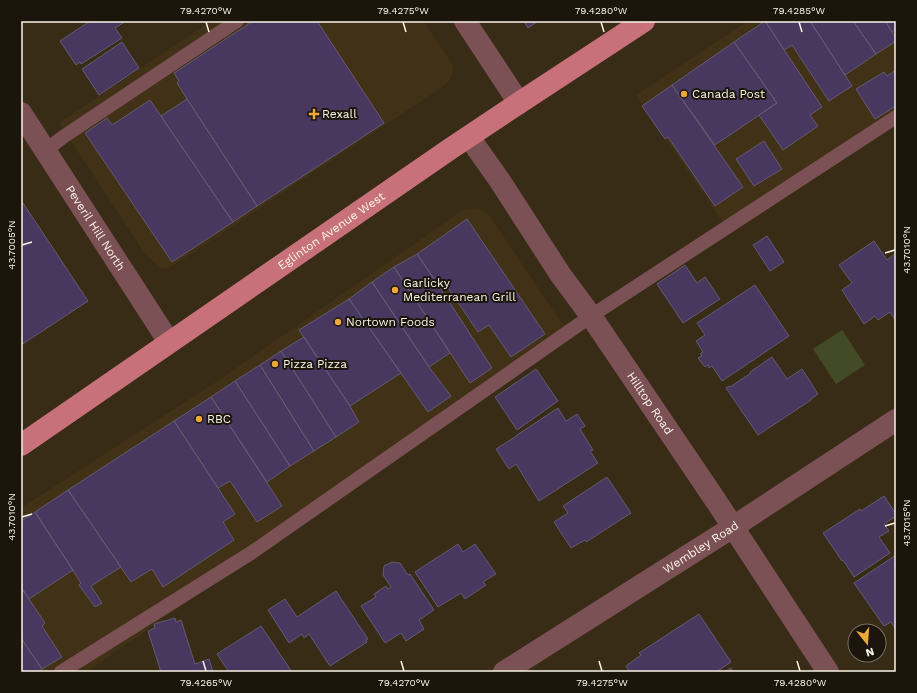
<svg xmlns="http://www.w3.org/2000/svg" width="917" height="693" font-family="'Work Sans',sans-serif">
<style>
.built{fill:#413116}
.green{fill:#434b26}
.building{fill:#483860;stroke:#635b72}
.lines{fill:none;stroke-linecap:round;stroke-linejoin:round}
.lane{stroke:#7c5155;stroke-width:14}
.street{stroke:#7c5155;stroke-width:22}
.primary{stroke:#c8717a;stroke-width:22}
.ticks{fill:none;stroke:#fcf4e7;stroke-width:1.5}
.poi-dot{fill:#eda83b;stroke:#1b150c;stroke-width:1.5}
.labels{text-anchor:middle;stroke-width:4;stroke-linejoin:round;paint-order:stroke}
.poi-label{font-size:12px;fill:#fcf4e7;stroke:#1b150c;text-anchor:start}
.street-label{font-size:12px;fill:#fcf4e7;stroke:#1b150c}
.neatline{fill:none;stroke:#fcf4e7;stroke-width:1.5}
.ticks-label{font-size:10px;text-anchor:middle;fill:#fcf4e7}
</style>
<rect width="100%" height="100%" fill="#382c17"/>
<path class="built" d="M 211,21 L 423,21 L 451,62 L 453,68 L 452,76 L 448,82 L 438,90 L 169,268 L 161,268 L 145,254 L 59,123 Z
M 748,21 L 896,21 L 896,126 L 730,233 L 636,95 Z
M 479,208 L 490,216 L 571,337 L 86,672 L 21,672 L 21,508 L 216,382 L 463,210 Z"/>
<path class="green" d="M 842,330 L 865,365 L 836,384 L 813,349 Z"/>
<path class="building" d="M 90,21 L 126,21 L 115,28 L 122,38 L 81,64 L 80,62 L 76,65 L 60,41 Z
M 253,21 L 317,21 L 384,123 L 257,206 L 187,99 L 177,83 L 179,81 L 174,73 Z
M 524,21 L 538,21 L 528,28 Z
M 765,21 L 822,107 L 810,115 L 818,126 L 783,150 L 759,115 L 777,103 L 734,42 Z
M 765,21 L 810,21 L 852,86 L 829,101 L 792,45 L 784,50 Z
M 810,21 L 853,21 L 876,54 L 845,75 Z
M 853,21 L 885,21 L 896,38 L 896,41 L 876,54 Z
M 885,21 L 896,21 L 896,29 L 892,32 Z
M 122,42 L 139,68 L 99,95 L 82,69 Z
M 734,42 L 777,103 L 715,145 L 672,85 Z
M 896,70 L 896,106 L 875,119 L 856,89 L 884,72 L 887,76 Z
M 672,85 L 743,187 L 715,206 L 668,137 L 665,139 L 642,106 Z
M 187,99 L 257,206 L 233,222 L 161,116 Z
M 150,100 L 233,222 L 172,262 L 85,133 L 107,118 L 112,125 Z
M 764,141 L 782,169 L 754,186 L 736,159 Z
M 21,200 L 88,301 L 21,345 Z
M 467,219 L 545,334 L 511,357 L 489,325 L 478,332 L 444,282 L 439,286 L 417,254 Z
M 767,236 L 784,262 L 770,271 L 753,245 Z
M 874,241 L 887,260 L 895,254 L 896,256 L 896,321 L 890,312 L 878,320 L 875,316 L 864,324 L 842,290 L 852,283 L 839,265 Z
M 417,254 L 439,286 L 492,368 L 470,383 L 394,267 Z
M 685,265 L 697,283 L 705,277 L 720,299 L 683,323 L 657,284 Z
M 394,267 L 450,353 L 429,367 L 372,282 Z
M 372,282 L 429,367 L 451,396 L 428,412 L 349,299 Z
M 755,285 L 789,336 L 722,381 L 712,366 L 709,368 L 708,365 L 705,367 L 698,358 L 702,356 L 700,354 L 703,352 L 696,341 L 705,335 L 697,323 Z
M 349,299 L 401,373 L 350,406 L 299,330 Z
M 304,337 L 350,406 L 359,422 L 336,437 L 281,351 Z
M 281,351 L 336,437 L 314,451 L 260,365 Z
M 772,357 L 787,379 L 802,369 L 818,394 L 811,399 L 811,400 L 758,435 L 726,388 L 729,386 L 730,387 L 751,373 L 750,372 Z
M 260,365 L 314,451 L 290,466 L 235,381 Z
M 536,369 L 558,401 L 517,430 L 495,397 Z
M 235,381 L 290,466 L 267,482 L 211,397 Z
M 211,397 L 282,506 L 257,522 L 230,481 L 218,488 L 174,421 Z
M 558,408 L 566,421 L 577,414 L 585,426 L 580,429 L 593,450 L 590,451 L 598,463 L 539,501 L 516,464 L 509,469 L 496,449 L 518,435 L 517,435 Z
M 174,421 L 235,514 L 223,522 L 234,540 L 163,587 L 152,569 L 131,582 L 68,490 Z
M 607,477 L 631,513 L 586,542 L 585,540 L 571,548 L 554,522 L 568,513 L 563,506 Z
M 68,490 L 121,567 L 91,586 L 102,603 L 95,607 L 79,585 L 81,583 L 35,512 Z
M 884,496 L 896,514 L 896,516 L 884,524 L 889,531 L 879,537 L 890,553 L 854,577 L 843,560 L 842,561 L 823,533 L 860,509 L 861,511 Z
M 35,512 L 73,570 L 29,599 L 21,587 L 21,521 Z
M 458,544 L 463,552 L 475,544 L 496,574 L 483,582 L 486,585 L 465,599 L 461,593 L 438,607 L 415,572 Z
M 896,555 L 896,630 L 891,622 L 884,626 L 854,583 Z
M 392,562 L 400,563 L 408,575 L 410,574 L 434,610 L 419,620 L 424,629 L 406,641 L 401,633 L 385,643 L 361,606 L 376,597 L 374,594 L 386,586 L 388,589 L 391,587 L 383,575 L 384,566 Z
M 21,587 L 45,623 L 42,626 L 62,657 L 42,669 L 21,638 Z
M 336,591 L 368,639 L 366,640 L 367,642 L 330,666 L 309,634 L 304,638 L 302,634 L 289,643 L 268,610 L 285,599 L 297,617 Z
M 699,614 L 731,662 L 716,672 L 630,672 L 626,666 L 641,655 L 639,653 Z
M 175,618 L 176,622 L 181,620 L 195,664 L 209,659 L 213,672 L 161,672 L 148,631 L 155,628 L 154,624 Z
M 261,626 L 292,672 L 229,672 L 217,654 Z
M 21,638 L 42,669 L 38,672 L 21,672 Z
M 731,668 L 733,672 L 724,672 Z"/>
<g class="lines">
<path class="lane" d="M 45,151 L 63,137 L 237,21
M 61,672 L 251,553 L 591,316 L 896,117"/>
<g class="street">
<path d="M 465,21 L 519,103"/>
<path id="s1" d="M 21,113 L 169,342"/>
<path id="s2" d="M 469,137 L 500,181 L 560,274 L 591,316 L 716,501 L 828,672"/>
<path id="s3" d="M 504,672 L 733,527 L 896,420"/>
</g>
<path class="primary" id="s4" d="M 21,445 L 450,149 L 519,103 L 644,21"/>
</g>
<path class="ticks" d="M 206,22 L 209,32M 403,22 L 406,32M 601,22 L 604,32M 799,22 L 802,32M 22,245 L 32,242M 885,253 L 895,250M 22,517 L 32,514M 885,526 L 895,523M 203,661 L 206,671M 401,661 L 404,671M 599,661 L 602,671M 797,661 L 800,671"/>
<g class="poi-dot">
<circle cx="684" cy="94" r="4"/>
<path d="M312 108h4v4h4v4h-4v4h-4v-4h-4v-4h4z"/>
<circle cx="395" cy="290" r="4"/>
<circle cx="338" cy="322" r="4"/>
<circle cx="275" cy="364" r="4"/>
<circle cx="199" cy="419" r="4"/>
</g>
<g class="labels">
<g class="poi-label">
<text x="692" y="98">Canada Post</text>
<text x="322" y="118">Rexall</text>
<text x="403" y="287">Garlicky<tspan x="403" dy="14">Mediterranean Grill</tspan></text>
<text x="346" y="326">Nortown Foods</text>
<text x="283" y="368">Pizza Pizza</text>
<text x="207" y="423">RBC</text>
</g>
<g class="street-label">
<text dy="4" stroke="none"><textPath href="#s1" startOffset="137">Peveril Hill North</textPath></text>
<text dy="4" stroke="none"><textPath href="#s4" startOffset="377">Eglinton Avenue West</textPath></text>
<text dy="4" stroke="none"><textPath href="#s2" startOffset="322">Hilltop Road</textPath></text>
<text dy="4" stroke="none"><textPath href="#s3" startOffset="233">Wembley Road</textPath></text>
</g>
</g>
<rect width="917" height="693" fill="none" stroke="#1b150c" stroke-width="44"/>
<g transform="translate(867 643) rotate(163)"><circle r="19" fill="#1b150c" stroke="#756e64"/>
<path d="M0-3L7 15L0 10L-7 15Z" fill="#eda83b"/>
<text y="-6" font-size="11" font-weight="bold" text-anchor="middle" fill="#fcf4e7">N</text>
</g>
<rect x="22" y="22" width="873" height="649" class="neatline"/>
<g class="ticks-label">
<text x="206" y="14">79.4270°W</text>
<text x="403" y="14">79.4275°W</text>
<text x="601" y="14">79.4280°W</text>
<text x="799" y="14">79.4285°W</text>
<text transform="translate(11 245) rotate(-90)" y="4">43.7005°N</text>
<text transform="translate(906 250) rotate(-90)" y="4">43.7010°N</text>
<text transform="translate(11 517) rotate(-90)" y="4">43.7010°N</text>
<text transform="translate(906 523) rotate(-90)" y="4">43.7015°N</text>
<text x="206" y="686">79.4265°W</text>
<text x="404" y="686">79.4270°W</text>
<text x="602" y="686">79.4275°W</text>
<text x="800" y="686">79.4280°W</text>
</g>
</svg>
